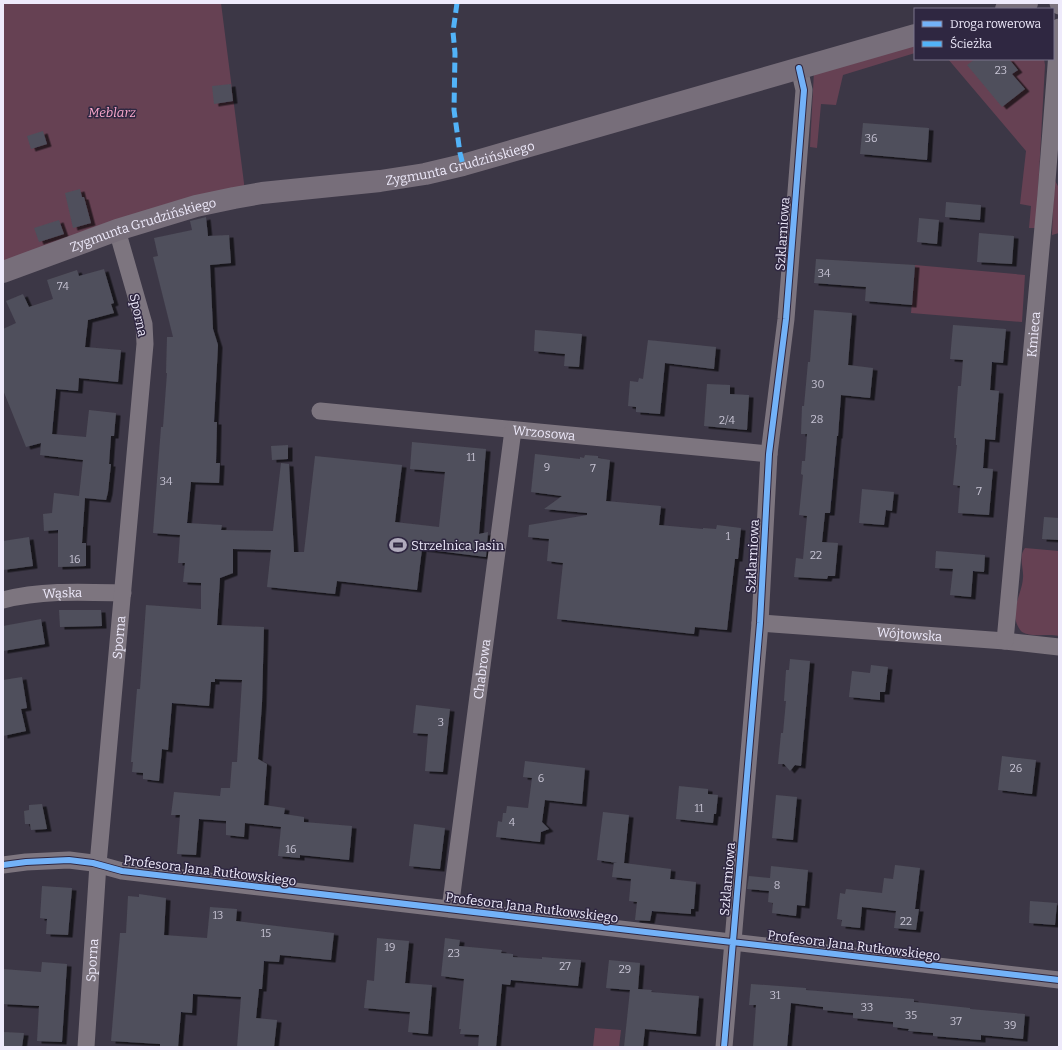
<svg xmlns="http://www.w3.org/2000/svg" width="1062" height="1050" font-family="Bitter,serif">
<style>
.green{fill:#664153}
.building{fill:#4f4f5b;filter:url(#shadow)}
.lines{fill:none;stroke-linecap:round;stroke-linejoin:round}
.street{stroke:#7d757f;stroke-width:17}
.secondary{stroke:#776e7a;stroke-width:22}
.quiet{stroke:#52b3f8;stroke-width:5;stroke-dasharray:10 5;stroke-linecap:butt}
.cycleway-casing{stroke:#2f2741;stroke-width:8}
.cycleway{stroke:#73b2f8;stroke-width:6}
.labels{text-anchor:middle;stroke-width:3;stroke-linejoin:round;paint-order:stroke}
.number-label{font-size:11px;fill:#c6c3d3}
.park-label{font-size:13px;font-style:italic;fill:#fca9cd;stroke:#2f2741}
.street-label{font-size:13px;fill:#eeeafb;stroke:#2f2741}
.poi-label{font-size:13px;fill:#eeeafb;stroke:#2f2741;text-anchor:start}
</style>
<defs>
<filter id="shadow"><feDropShadow dx="4.5" dy="2.5" stdDeviation="0" flood-color="#0009"/></filter>
</defs>
<rect width="100%" height="100%" fill="#3c3746"/>
<path class="green" d="M 3,3 L 221,3 L 245,191 L 3,261 Z
M 915,33 L 915,53 L 843,75 L 836,105 L 821,104 L 817,148 L 810,147 L 814,71 Z
M 948,59 L 1044,59 L 1045,65 L 1036,228 L 1029,228 L 1031,206 L 1020,204 L 1026,151 Z
M 1054,179 L 1059,188 L 1059,233 L 1052,235 Z
M 915,265 L 1025,275 L 1022,322 L 911,313 Z
M 1025,548 L 1059,551 L 1059,636 C 1048,633 1031,638 1022,632 C 1018,628 1015,621 1015,615 C 1015,602 1022,591 1023,578 C 1024,569 1018,556 1025,548 Z
M 595,1028 L 621,1030 L 619,1047 L 593,1047 Z"/>
<path class="building" d="M 975,59 L 1009,59 L 1018,70 L 1012,74 L 1025,89 L 1002,107 L 967,65 Z
M 231,84 L 233,101 L 214,104 L 212,86 Z
M 863,123 L 929,128 L 927,160 L 860,154 Z
M 43,131 L 47,144 L 31,149 L 27,136 Z
M 80,189 L 82,197 L 84,197 L 91,223 L 73,228 L 65,193 Z
M 946,202 L 981,205 L 980,220 L 945,217 Z
M 206,217 L 208,236 L 229,235 L 231,263 L 210,265 L 213,329 L 218,345 L 214,422 L 217,422 L 216,463 L 220,463 L 219,483 L 191,482 L 187,523 L 222,525 L 221,530 L 273,531 L 281,463 L 289,464 L 294,552 L 304,552 L 315,456 L 402,465 L 395,522 L 439,527 L 445,472 L 410,469 L 412,442 L 486,449 L 479,534 L 488,532 L 486,557 L 422,549 L 417,590 L 337,581 L 335,594 L 267,587 L 271,550 L 233,549 L 233,573 L 220,578 L 217,625 L 264,627 L 262,703 L 258,759 L 267,764 L 264,805 L 285,808 L 284,814 L 304,817 L 304,822 L 352,826 L 349,860 L 300,855 L 300,858 L 278,856 L 281,827 L 245,823 L 244,837 L 226,835 L 226,821 L 199,819 L 196,855 L 177,854 L 180,815 L 171,815 L 174,792 L 220,796 L 221,788 L 230,788 L 232,762 L 237,762 L 242,680 L 215,679 L 215,682 L 211,682 L 209,706 L 172,703 L 168,750 L 162,749 L 159,781 L 143,779 L 143,773 L 132,772 L 133,762 L 131,762 L 137,689 L 140,689 L 146,605 L 201,609 L 201,583 L 183,582 L 185,563 L 178,563 L 180,535 L 153,533 L 161,427 L 163,427 L 167,373 L 166,373 L 167,337 L 173,337 L 153,257 L 158,256 L 154,238 L 192,230 L 190,221 Z
M 919,218 L 939,220 L 937,244 L 917,242 Z
M 59,220 L 64,234 L 39,242 L 34,228 Z
M 979,233 L 1014,236 L 1012,264 L 977,262 Z
M 816,259 L 915,265 L 912,305 L 865,301 L 866,287 L 814,283 Z
M 104,269 L 114,303 L 111,304 L 114,313 L 88,320 L 85,347 L 121,350 L 118,382 L 79,378 L 78,391 L 56,389 L 52,434 L 86,437 L 89,410 L 116,413 L 114,436 L 111,436 L 109,464 L 111,464 L 108,492 L 106,500 L 85,498 L 82,543 L 86,543 L 86,566 L 58,567 L 58,530 L 44,531 L 43,514 L 52,513 L 54,493 L 79,496 L 83,460 L 40,455 L 41,443 L 26,447 L 3,390 L 3,329 L 16,323 L 6,301 L 23,294 L 29,307 L 53,299 L 47,280 L 77,270 L 79,276 Z
M 814,310 L 852,313 L 848,365 L 873,368 L 870,398 L 841,395 L 838,436 L 837,436 L 830,513 L 825,513 L 822,542 L 838,543 L 835,576 L 828,576 L 827,579 L 794,577 L 796,558 L 803,559 L 807,516 L 799,515 L 803,475 L 801,474 L 802,461 L 805,461 L 807,434 L 801,434 L 802,406 L 804,406 L 808,362 L 810,362 Z
M 953,325 L 1006,329 L 1003,363 L 992,362 L 990,390 L 999,391 L 995,440 L 985,439 L 983,468 L 993,469 L 989,515 L 958,513 L 960,486 L 953,485 L 957,445 L 956,445 L 956,438 L 954,438 L 958,386 L 961,386 L 963,360 L 950,359 Z
M 535,330 L 582,334 L 579,367 L 564,366 L 565,354 L 534,351 Z
M 648,340 L 716,347 L 714,369 L 665,363 L 660,414 L 636,412 L 636,407 L 628,406 L 630,381 L 638,382 L 639,378 L 643,379 Z
M 707,384 L 730,385 L 730,394 L 749,395 L 747,430 L 704,426 Z
M 288,445 L 288,459 L 272,460 L 271,446 Z
M 535,454 L 580,459 L 580,457 L 584,458 L 585,455 L 598,456 L 598,458 L 610,460 L 606,501 L 661,506 L 659,525 L 703,529 L 703,528 L 716,529 L 717,525 L 741,528 L 738,559 L 735,559 L 727,630 L 695,627 L 694,634 L 557,619 L 563,563 L 547,561 L 549,539 L 528,537 L 529,525 L 587,515 L 587,513 L 544,509 L 562,496 L 531,492 Z
M 862,489 L 894,492 L 892,511 L 886,510 L 884,525 L 859,523 Z
M 1044,517 L 1059,518 L 1059,540 L 1042,539 Z
M 29,537 L 33,566 L 3,570 L 3,541 Z
M 936,551 L 985,555 L 984,572 L 973,571 L 971,597 L 950,595 L 953,569 L 935,568 Z
M 59,610 L 101,610 L 102,626 L 60,627 Z
M 41,619 L 45,644 L 3,651 L 3,626 Z
M 790,659 L 810,661 L 801,766 L 795,765 L 790,771 L 784,764 L 778,764 L 781,733 L 783,733 L 786,701 L 784,701 L 786,670 L 789,670 Z
M 871,665 L 888,667 L 885,692 L 880,692 L 880,700 L 849,697 L 852,671 L 870,673 Z
M 22,677 L 27,708 L 21,709 L 26,731 L 3,736 L 3,680 Z
M 416,705 L 450,709 L 443,772 L 425,771 L 428,734 L 413,733 Z
M 1002,756 L 1036,760 L 1032,794 L 998,790 Z
M 525,761 L 585,768 L 582,804 L 545,800 L 542,822 L 549,829 L 541,832 L 540,842 L 496,837 L 498,821 L 502,822 L 503,813 L 506,813 L 507,806 L 528,808 L 532,778 L 523,777 Z
M 679,786 L 708,789 L 708,794 L 718,795 L 716,814 L 714,814 L 713,823 L 676,819 Z
M 776,795 L 797,797 L 793,840 L 772,838 Z
M 42,804 L 47,829 L 31,830 L 30,824 L 25,824 L 24,811 L 29,810 L 29,805 Z
M 603,812 L 629,815 L 624,863 L 671,869 L 670,879 L 696,882 L 694,909 L 691,909 L 691,914 L 652,911 L 650,921 L 635,920 L 637,902 L 629,901 L 631,879 L 612,877 L 614,862 L 617,863 L 597,860 Z
M 414,824 L 445,828 L 440,869 L 409,866 Z
M 895,865 L 920,868 L 915,909 L 919,909 L 916,930 L 894,928 L 896,911 L 862,907 L 860,928 L 841,926 L 842,920 L 837,919 L 840,893 L 845,894 L 846,889 L 882,893 L 884,878 L 893,879 Z
M 771,866 L 808,870 L 805,906 L 797,905 L 796,916 L 772,913 L 773,903 L 768,902 L 769,891 L 747,889 L 749,876 L 770,878 Z
M 42,886 L 72,888 L 68,935 L 46,934 L 47,919 L 40,918 Z
M 139,894 L 166,898 L 164,935 L 207,938 L 210,907 L 237,909 L 236,921 L 334,933 L 331,960 L 280,955 L 279,962 L 264,961 L 262,989 L 259,989 L 256,1018 L 277,1020 L 274,1047 L 237,1047 L 241,997 L 193,994 L 192,1013 L 181,1012 L 178,1047 L 160,1047 L 160,1044 L 111,1041 L 120,933 L 126,933 L 128,896 L 139,897 Z
M 1030,901 L 1057,903 L 1055,925 L 1029,923 Z
M 377,938 L 409,941 L 405,983 L 432,985 L 428,1034 L 408,1032 L 410,1012 L 364,1008 L 367,980 L 374,981 Z
M 445,938 L 460,940 L 459,946 L 502,950 L 501,953 L 513,954 L 513,957 L 542,959 L 542,957 L 553,958 L 581,960 L 578,986 L 511,980 L 510,985 L 502,984 L 496,1047 L 478,1047 L 479,1035 L 460,1034 L 461,1029 L 459,1029 L 464,979 L 441,976 Z
M 609,960 L 640,963 L 638,989 L 652,990 L 651,992 L 699,996 L 696,1034 L 645,1029 L 643,1047 L 624,1047 L 630,990 L 606,988 Z
M 42,962 L 67,964 L 62,1042 L 37,1041 L 39,1006 L 3,1004 L 3,969 L 41,972 Z
M 751,984 L 806,988 L 806,990 L 914,999 L 914,1002 L 970,1008 L 970,1009 L 1025,1014 L 1023,1039 L 981,1035 L 981,1040 L 933,1036 L 933,1033 L 908,1031 L 909,1029 L 893,1027 L 893,1022 L 853,1018 L 853,1013 L 823,1010 L 823,1007 L 791,1003 L 787,1047 L 753,1047 L 756,1005 L 749,1005 Z
M 3,1032 L 24,1033 L 22,1047 L 3,1047 Z"/>
<g class="lines">
<g class="street">
<path d="M 1058,3 L 1059,6"/>
<path id="s1" d="M 320,411 L 769,454"/>
<path id="s2" d="M 3,600 C 42,590 82,592 123,593"/>
<path id="s3" d="M 760,623 L 1005,641 L 1059,647"/>
<path id="s4" d="M 1005,641 L 1046,194 L 1059,27"/>
<path d="M 3,865 L 26,862 L 69,860 L 93,863 L 122,871 L 1059,980"/>
<path id="s5" d="M 450,909 L 513,430"/>
<path id="s6" d="M 86,1047 L 98,864 L 145,344 L 144,324 L 117,230"/>
<path d="M 724,1047 L 760,623 L 769,454 L 786,319 L 804,90 L 799,68"/>
</g>
<g class="secondary">
<path d="M 1006,9 L 1027,3"/>
<path id="s7" d="M 3,272 L 117,230 L 196,206 L 234,198 L 262,193 L 380,181 L 425,174 L 463,165 L 915,35"/>
</g>
<path class="quiet" d="M 457,3 L 453,32 L 455,53 L 454,110 L 460,153 L 463,165"/>
<g class="cycleway-casing">
<path id="cycleway" d="M 3,865 L 26,862 L 69,860 L 93,863 L 122,871 L 1059,980
M 724,1047 L 760,623 L 769,454 L 786,319 L 804,90 L 799,68"/>
</g>
<use href="#cycleway" class="cycleway"/>
</g>
<defs>
<g id="stadium-bare" transform="scale(1.38)"><path d="M0-5a6.5 5 0 1 0 0 10a6.5 5 0 1 0 0-10ZM-3.5-1.8h7v3.6h-7Z" fill="#b0abbc" stroke="#2f2741" stroke-width="2.5" paint-order="stroke"/></g>
</defs>
<g fill-rule="evenodd">
<use href="#stadium-bare" x="398" y="545"/>
</g>
<g class="labels">
<g class="number-label">
<text x="1001" y="74">23</text>
<text x="871" y="142">36</text>
<text x="824" y="277">34</text>
<text x="63" y="290">74</text>
<text x="818" y="388">30</text>
<text x="817" y="423">28</text>
<text x="727" y="424">2/4</text>
<text x="471" y="461">11</text>
<text x="547" y="471">9</text>
<text x="593" y="472">7</text>
<text x="166" y="485">34</text>
<text x="979" y="495">7</text>
<text x="728" y="540">1</text>
<text x="816" y="559">22</text>
<text x="75" y="563">16</text>
<text x="441" y="726">3</text>
<text x="1016" y="772">26</text>
<text x="541" y="782">6</text>
<text x="699" y="812">11</text>
<text x="512" y="826">4</text>
<text x="291" y="853">16</text>
<text x="777" y="889">8</text>
<text x="218" y="919">13</text>
<text x="906" y="925">22</text>
<text x="266" y="937">15</text>
<text x="390" y="951">19</text>
<text x="454" y="957">23</text>
<text x="565" y="970">27</text>
<text x="625" y="973">29</text>
<text x="775" y="999">31</text>
<text x="867" y="1011">33</text>
<text x="911" y="1019">35</text>
<text x="956" y="1025">37</text>
<text x="1010" y="1029">39</text>
</g>
<g class="park-label">
<text x="112" y="117">Meblarz</text>
</g>
<g class="street-label">
<text dy="5" stroke="none"><textPath href="#s7" startOffset="472">Zygmunta Grudzińskiego</textPath></text>
<text dy="5" stroke="none"><textPath href="#s7" startOffset="148">Zygmunta Grudzińskiego</textPath></text>
<text transform="translate(782 234) rotate(-86)" y="5">Szklarniowa</text>
<text transform="translate(139 315) rotate(78)" y="5">Sporna</text>
<text dy="5" stroke="none"><textPath href="#s4" startOffset="308">Kmieca</textPath></text>
<text dy="5" stroke="none"><textPath href="#s1" startOffset="225">Wrzosowa</textPath></text>
<text transform="translate(752 556) rotate(-87)" y="5">Szklarniowa</text>
<text dy="5" stroke="none"><textPath href="#s2" startOffset="60">Wąska</textPath></text>
<text dy="5" stroke="none"><textPath href="#s3" startOffset="150">Wójtowska</textPath></text>
<text dy="5" stroke="none"><textPath href="#s6" startOffset="411">Sporna</textPath></text>
<text dy="5" stroke="none"><textPath href="#s5" startOffset="242">Chabrowa</textPath></text>
<text transform="translate(210 870) rotate(7)" y="5">Profesora Jana Rutkowskiego</text>
<text transform="translate(727 879) rotate(-85)" y="5">Szklarniowa</text>
<text transform="translate(532 907) rotate(7)" y="5">Profesora Jana Rutkowskiego</text>
<text transform="translate(854 945) rotate(7)" y="5">Profesora Jana Rutkowskiego</text>
<text dy="5" stroke="none"><textPath href="#s6" startOffset="87">Sporna</textPath></text>
</g>
<g class="poi-label">
<text x="411" y="550">Strzelnica Jasin</text>
</g>
</g>
<rect width="1062" height="1050" fill="none" stroke="#eeeafb" stroke-width="8"/>
<rect x="914" y="8" width="140" height="52" fill="#2f2741" stroke="#7b758b"/>
<rect x="922" y="21" width="20" height="6" fill="#73b2f8" stroke="#7b758b"/>
<text x="950" y="28" font-size="12" fill="#eeeafb">Droga rowerowa</text>
<rect x="922" y="41" width="20" height="6" fill="#52b3f8" stroke="#7b758b"/>
<text x="950" y="48" font-size="12" fill="#eeeafb">Ścieżka</text>
</svg>
